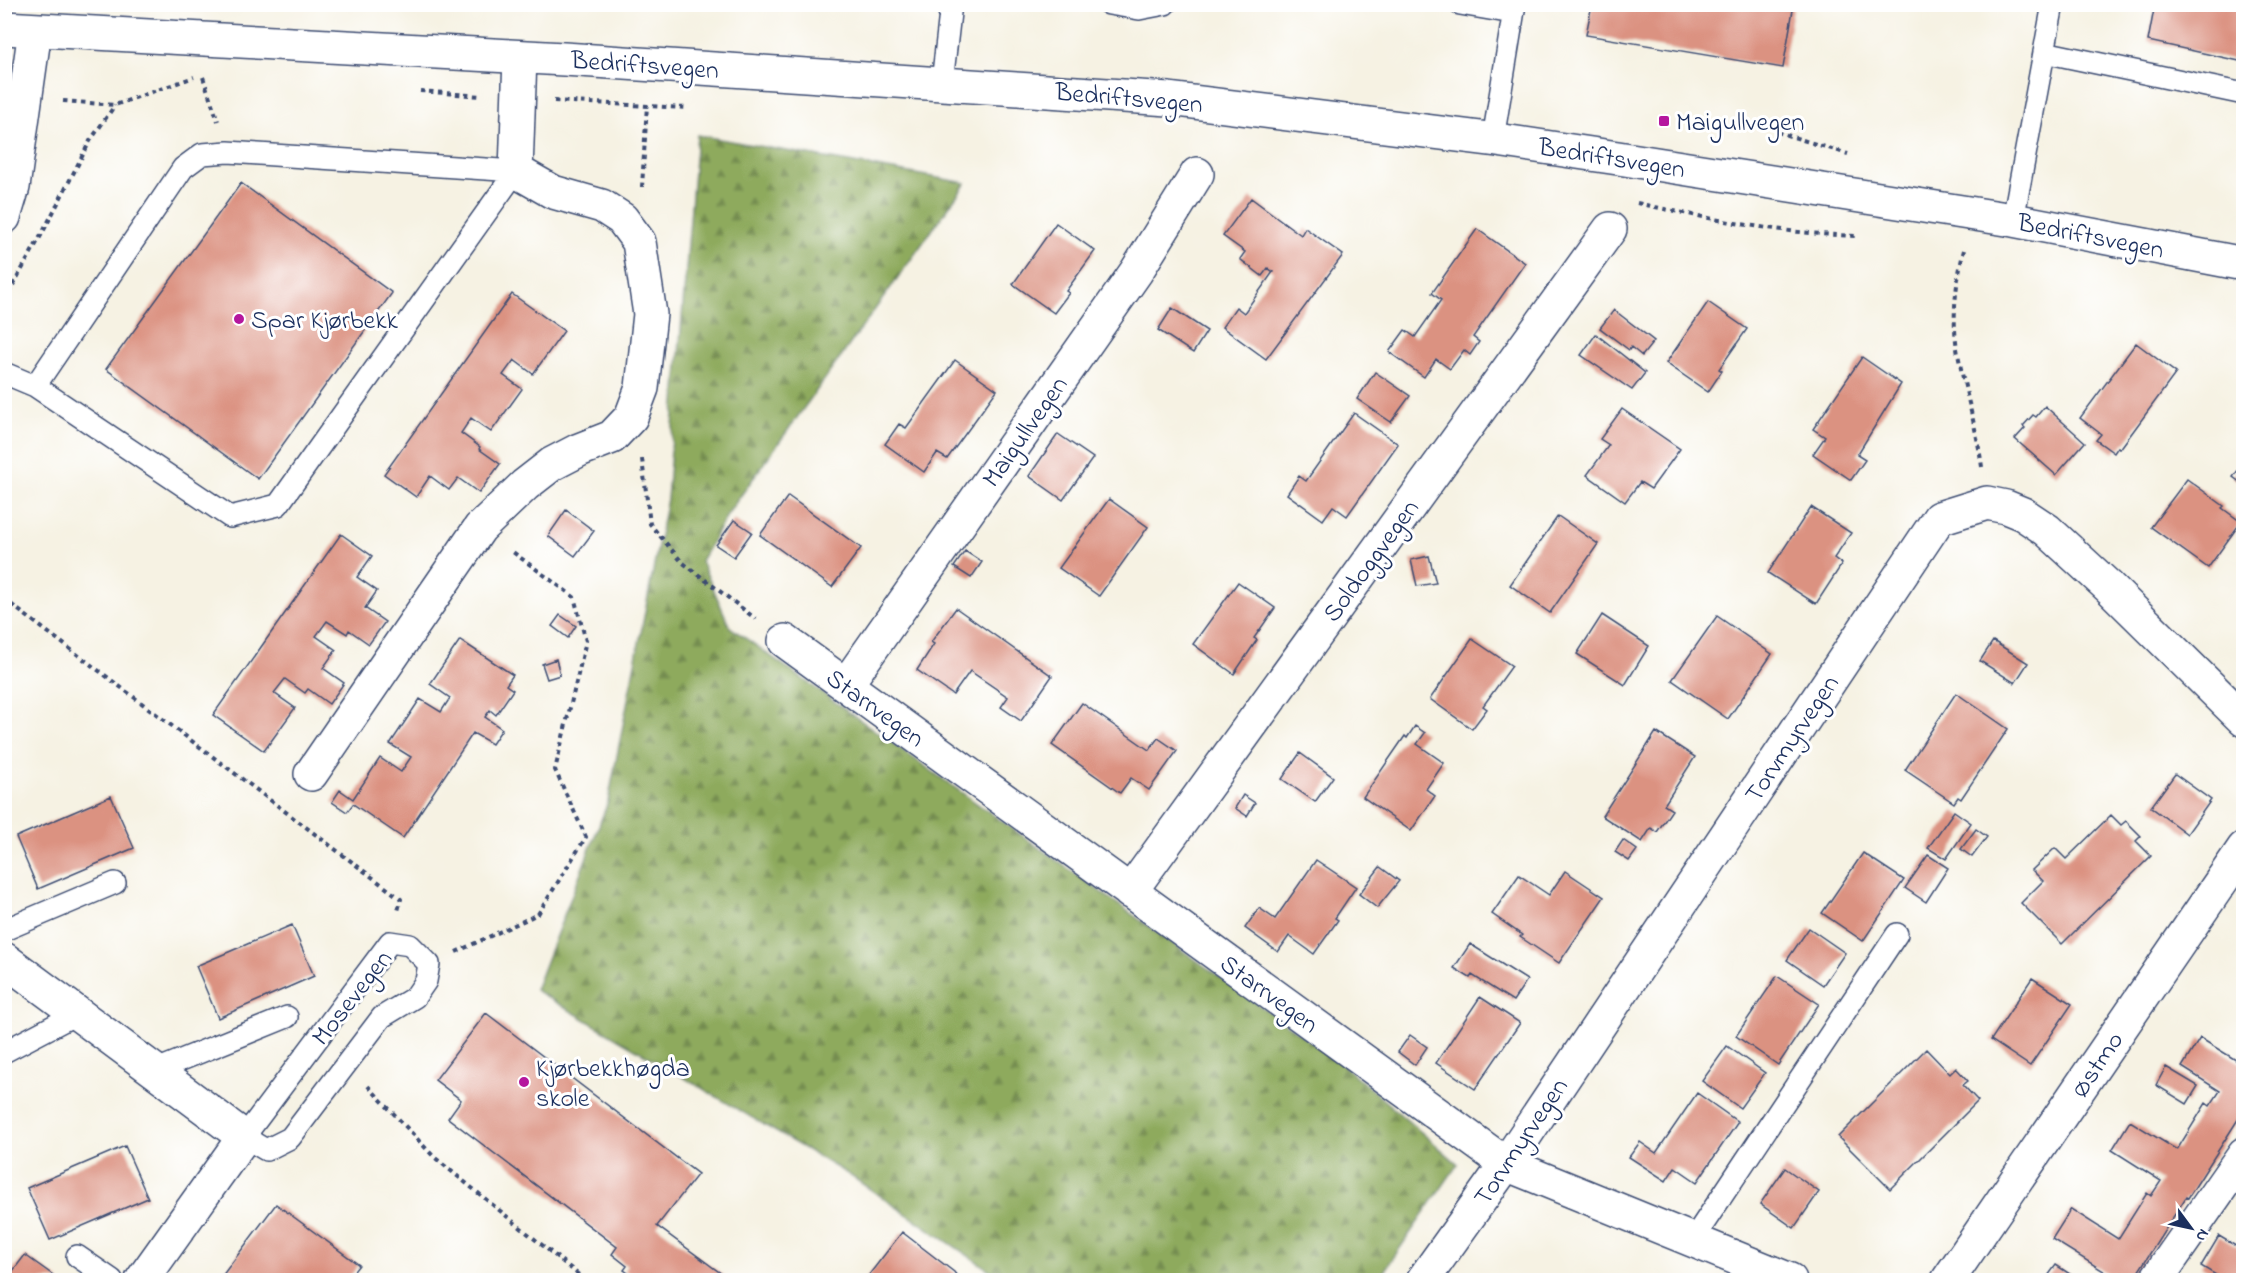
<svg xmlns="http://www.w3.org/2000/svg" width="2248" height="1285" font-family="'Indie Flower',sans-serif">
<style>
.forest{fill:url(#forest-firs);stroke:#546c5e;stroke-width:1.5}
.building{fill:#db9281}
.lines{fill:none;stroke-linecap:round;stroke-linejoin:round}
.service-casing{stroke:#3c4c72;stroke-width:24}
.minor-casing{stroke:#3c4c72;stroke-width:36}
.tertiary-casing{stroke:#3c4c72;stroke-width:36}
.path{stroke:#3c4c72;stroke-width:4;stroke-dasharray:4.5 4.5;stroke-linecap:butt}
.service{stroke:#fff;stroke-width:21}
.minor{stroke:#fff;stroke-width:33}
.tertiary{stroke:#fff;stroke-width:33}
.poi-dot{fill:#b5179e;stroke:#fff;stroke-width:2}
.labels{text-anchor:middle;stroke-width:6;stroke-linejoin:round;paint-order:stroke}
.street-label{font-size:26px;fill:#1b2f5e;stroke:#fff}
.poi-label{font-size:26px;fill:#1b2f5e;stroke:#fff;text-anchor:start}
</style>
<defs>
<pattern id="forest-firs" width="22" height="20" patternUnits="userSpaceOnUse" patternTransform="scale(1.5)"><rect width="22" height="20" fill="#8eaa5d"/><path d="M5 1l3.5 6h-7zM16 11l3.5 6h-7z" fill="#738b50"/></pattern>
</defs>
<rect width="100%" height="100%" fill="#fff"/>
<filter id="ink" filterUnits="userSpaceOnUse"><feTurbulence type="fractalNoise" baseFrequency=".0167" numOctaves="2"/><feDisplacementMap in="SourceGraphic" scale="12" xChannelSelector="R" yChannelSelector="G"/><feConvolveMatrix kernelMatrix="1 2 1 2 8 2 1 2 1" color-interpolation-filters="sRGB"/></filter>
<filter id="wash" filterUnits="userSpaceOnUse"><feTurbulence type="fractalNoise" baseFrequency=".008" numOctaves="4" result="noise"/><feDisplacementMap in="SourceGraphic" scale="24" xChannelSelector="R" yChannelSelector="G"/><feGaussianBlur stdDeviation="1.35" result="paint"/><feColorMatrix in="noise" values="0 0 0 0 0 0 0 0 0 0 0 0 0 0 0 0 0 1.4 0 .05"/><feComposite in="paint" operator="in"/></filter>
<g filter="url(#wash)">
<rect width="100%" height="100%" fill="#f6f2e3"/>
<path class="forest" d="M 697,135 L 966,183 L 729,512 L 701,561 L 730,627 L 1343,1065 L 1458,1164 L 1378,1280 L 1004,1280 L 846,1173 L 535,990 L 608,802 L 667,499 Z"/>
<g id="blocks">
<path class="building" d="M 1592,4 L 1794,4 L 1783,68 L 1586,35 Z
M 2155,4 L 2244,4 L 2244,62 L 2148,41 Z
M 241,183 L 392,293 L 258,479 L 106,369 Z
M 1251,198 L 1301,235 L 1305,228 L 1343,255 L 1266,359 L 1222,327 L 1236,307 L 1244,313 L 1273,272 L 1268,268 L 1262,276 L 1240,259 L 1245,252 L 1223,236 Z
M 1056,223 L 1095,251 L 1066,291 L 1069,293 L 1054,313 L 1013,284 Z
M 1477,229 L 1525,263 L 1473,337 L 1479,342 L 1470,355 L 1464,350 L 1450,369 L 1436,359 L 1424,377 L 1389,352 L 1405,330 L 1415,337 L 1441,300 L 1432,293 Z
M 512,294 L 564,331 L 533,374 L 514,360 L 503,375 L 522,389 L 491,432 L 471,418 L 461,433 L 480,447 L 479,449 L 500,464 L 479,493 L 458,478 L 449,490 L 430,476 L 416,497 L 384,474 Z
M 1708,302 L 1747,329 L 1719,369 L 1722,371 L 1708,392 L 1666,363 Z
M 1172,308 L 1207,331 L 1193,353 L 1158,330 Z
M 1614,310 L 1654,341 L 1642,356 L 1631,347 L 1629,350 L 1600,328 Z
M 1596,334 L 1645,373 L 1632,390 L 1581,355 Z
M 2136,343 L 2176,373 L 2120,449 L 2118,447 L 2114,453 L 2096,440 L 2101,434 L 2080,418 Z
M 1862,357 L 1901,384 L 1857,455 L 1865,460 L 1851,480 L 1813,454 L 1825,437 L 1813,429 Z
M 955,360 L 997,390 L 947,459 L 937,453 L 924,472 L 885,444 L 899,424 L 906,428 Z
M 1375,372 L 1410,396 L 1391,422 L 1357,399 Z
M 2045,406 L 2085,442 L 2056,475 L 2015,439 L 2025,428 L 2023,426 L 2033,415 L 2036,417 Z
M 1622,409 L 1680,449 L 1651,489 L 1640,482 L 1625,502 L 1587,475 L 1609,445 L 1600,439 Z
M 1354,413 L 1398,444 L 1347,516 L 1333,506 L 1323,520 L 1287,494 L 1299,476 L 1306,481 Z
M 1058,434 L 1093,458 L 1063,500 L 1029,476 Z
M 2244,462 L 2244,485 L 2233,477 Z
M 2187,479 L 2224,506 L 2222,508 L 2241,522 L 2208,568 L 2151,527 Z
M 788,496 L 861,548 L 832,587 L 760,535 Z
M 1109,499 L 1148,527 L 1099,596 L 1059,568 Z
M 1811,507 L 1851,533 L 1834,558 L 1842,564 L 1816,604 L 1768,573 Z
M 566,510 L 594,531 L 575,556 L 548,536 Z
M 1558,516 L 1598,544 L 1550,613 L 1510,585 Z
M 734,520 L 752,532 L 734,557 L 716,545 Z
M 341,534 L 372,556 L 357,577 L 377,591 L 365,608 L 385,622 L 369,644 L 349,630 L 347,634 L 327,621 L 316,636 L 336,650 L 323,668 L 344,683 L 329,704 L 308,689 L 305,693 L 285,679 L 274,693 L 295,708 L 264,751 L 213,715 Z
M 965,551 L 982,562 L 971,578 L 954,567 Z
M 1429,556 L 1436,583 L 1417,586 L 1411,560 Z
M 1238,582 L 1275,608 L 1254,638 L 1257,640 L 1234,674 L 1193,644 Z
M 956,608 L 1052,676 L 1021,721 L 1001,707 L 1008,697 L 970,671 L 953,695 L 917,670 L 934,644 L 931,642 Z
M 560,615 L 576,626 L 568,638 L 552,626 Z
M 1602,615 L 1649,646 L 1625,685 L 1577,654 Z
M 1717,616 L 1772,654 L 1728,719 L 1672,680 Z
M 1472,639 L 1512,666 L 1483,706 L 1487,709 L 1472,729 L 1430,699 Z
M 460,640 L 513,675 L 506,685 L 513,690 L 496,715 L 490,710 L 485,717 L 502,729 L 492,744 L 473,733 L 403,838 L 353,804 L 347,812 L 332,802 L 340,790 L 353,799 L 380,758 L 401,772 L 411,757 L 390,744 L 420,699 L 441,712 L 450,698 L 430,684 Z
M 1993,641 L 2028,663 L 2015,683 L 1980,661 Z
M 556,659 L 560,675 L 547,679 L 542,664 Z
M 1956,693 L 2008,729 L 1961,799 L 1958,797 L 1954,803 L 1905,770 Z
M 1082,703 L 1149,750 L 1158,738 L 1177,751 L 1149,790 L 1131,778 L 1120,793 L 1052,745 Z
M 1415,726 L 1425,733 L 1417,744 L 1444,763 L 1426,789 L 1435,796 L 1411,831 L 1363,797 L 1405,736 L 1407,738 Z
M 1656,732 L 1695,757 L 1664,805 L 1672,810 L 1657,832 L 1651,828 L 1642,842 L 1602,816 Z
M 1300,753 L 1333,777 L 1315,802 L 1282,779 Z
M 2175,774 L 2211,800 L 2187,834 L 2151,807 Z
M 1243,795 L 1255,803 L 1247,816 L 1235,808 Z
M 111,796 L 134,848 L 38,889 L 16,837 Z
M 1954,811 L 1971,823 L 1946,859 L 1928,848 Z
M 2111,815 L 2121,825 L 2126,821 L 2141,836 L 2136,841 L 2151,856 L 2062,944 L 2021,903 L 2043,881 L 2032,870 L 2055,848 L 2066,859 Z
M 1976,829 L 1987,837 L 1972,857 L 1961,849 Z
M 1623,840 L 1637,850 L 1629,861 L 1615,852 Z
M 1863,853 L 1904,880 L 1863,941 L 1822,913 Z
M 1928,855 L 1948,868 L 1926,902 L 1905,888 Z
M 1316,860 L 1356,887 L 1335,918 L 1338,920 L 1314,954 L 1289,936 L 1278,952 L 1245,928 L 1259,908 L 1275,919 Z
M 1380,867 L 1399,881 L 1377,908 L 1359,894 Z
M 1565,871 L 1604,897 L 1559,963 L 1520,937 L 1522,935 L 1492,914 L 1519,875 L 1549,895 Z
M 292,925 L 314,976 L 218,1018 L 196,966 Z
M 1809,928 L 1845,953 L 1823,985 L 1787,960 Z
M 1470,944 L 1527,980 L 1513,1001 L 1472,975 L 1470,978 L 1454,968 Z
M 1777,976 L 1819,1004 L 1778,1065 L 1736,1036 Z
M 2032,978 L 2072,1004 L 2030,1066 L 1991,1040 Z
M 1480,997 L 1520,1023 L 1475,1089 L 1436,1063 Z
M 486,1013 L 698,1174 L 657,1226 L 730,1280 L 638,1280 L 624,1270 L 627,1266 L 612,1254 L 617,1247 L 448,1118 L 461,1100 L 435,1080 Z
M 1410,1035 L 1427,1047 L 1415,1065 L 1398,1052 Z
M 2200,1038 L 2244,1065 L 2244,1110 L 2188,1198 L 2186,1197 L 2133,1280 L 2118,1280 L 2052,1239 L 2071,1209 L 2118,1239 L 2147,1193 L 2151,1196 L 2161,1181 L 2112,1150 L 2130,1121 L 2177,1150 L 2206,1103 L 2210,1106 L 2220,1091 L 2182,1067 Z
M 1727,1046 L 1765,1073 L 1740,1108 L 1702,1081 Z
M 1926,1049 L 1950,1074 L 1956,1068 L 1968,1081 L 1963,1085 L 1978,1101 L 1890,1189 L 1838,1137 Z
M 2166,1067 L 2198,1086 L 2187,1104 L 2156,1085 Z
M 1697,1093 L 1738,1122 L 1697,1182 L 1675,1167 L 1666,1181 L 1629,1157 L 1640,1142 L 1656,1153 Z
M 125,1146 L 148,1198 L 50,1240 L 27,1188 Z
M 1785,1168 L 1819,1192 L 1794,1228 L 1760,1204 Z
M 276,1204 L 359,1265 L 347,1280 L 219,1280 Z
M 902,1232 L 954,1272 L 960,1280 L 865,1280 Z
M 2219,1236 L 2244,1251 L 2244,1280 L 2224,1280 L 2201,1266 Z
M 25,1255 L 60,1280 L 6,1280 Z
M 2056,1265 L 2079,1280 L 2045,1280 Z"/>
</g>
</g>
<g filter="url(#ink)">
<use href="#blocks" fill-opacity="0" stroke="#3c4c72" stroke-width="1.5"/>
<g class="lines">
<g class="service-casing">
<path id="service" d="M 1109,4 L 1139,9 L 1165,4
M 1460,4 L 1513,13
M 2044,52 L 2244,94
M 942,83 L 951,4
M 1493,139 L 1515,4
M 2013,220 L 2053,4
M 4,373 L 35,386 L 183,168 L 202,154 L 228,152 L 516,171
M 35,386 L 230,517 L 278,505 L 516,171
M 4,930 L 115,883
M 390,942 L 410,945 L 429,964 L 426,981 L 415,997 L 382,1017 L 290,1138 L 266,1150 L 244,1137 Z
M 4,1052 L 78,1013
M 154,1071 L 287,1017
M 1692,1241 L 1897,934
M 77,1256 L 112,1280"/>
</g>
<g class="minor-casing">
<path id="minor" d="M 785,641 L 1506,1164 L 1790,1280
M 846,685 L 1136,272 L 1197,174
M 311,774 L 480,528 L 525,485 L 552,464 L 579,450 L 612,437 L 631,417 L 642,388 L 650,314 L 639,242 L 622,219 L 602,206 L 553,192 L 516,171 L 520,57
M 1130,892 L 1610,229
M 4,959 L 244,1137 L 142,1280
M 1423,1280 L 1506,1164 L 1939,518 L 1987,503 L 2006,507 L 2023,514 L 2047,530 L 2110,588 L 2244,720
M 1948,1280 L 2244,848
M 2156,1280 L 2244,1154"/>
</g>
<g class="tertiary-casing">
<path id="tertiary" d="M 4,28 L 564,59 L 1169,99 L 1497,140 L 1618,158 L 2013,220 L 2244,264
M 4,217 L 13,187 L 35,30"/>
</g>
<path class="path" d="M 203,77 L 218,121
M 420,91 L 481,96
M 63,101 L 115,105 L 194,77
M 554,101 L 687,108
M 1777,132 L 1848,154
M 642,187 L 647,105
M 1637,203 C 1709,219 1783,234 1858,236
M 1964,250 C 1955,285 1951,323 1959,359 C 1966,395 1977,430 1982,467
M 4,301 L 43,232 L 90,141 L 115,105
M 642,459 L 650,524 L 682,562 L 756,619
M 4,599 L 401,899 L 398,911
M 456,952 L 538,914 L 586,837 L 555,770 L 586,641 L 574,597 L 510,550
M 368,1086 L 434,1157 L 585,1280"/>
<use href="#service" class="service"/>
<use href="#minor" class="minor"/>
<use href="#tertiary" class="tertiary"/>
</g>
</g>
<g class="poi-dot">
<rect x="1658" y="115" width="12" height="12" rx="3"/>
<circle cx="239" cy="319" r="6"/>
<circle cx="524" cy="1082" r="6"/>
</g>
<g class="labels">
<g class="street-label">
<text transform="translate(645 64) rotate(4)" y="9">Bedriftsvegen</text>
<text transform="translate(1129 97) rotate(5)" y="9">Bedriftsvegen</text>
<text transform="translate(1612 157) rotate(9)" y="9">Bedriftsvegen</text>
<text transform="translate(2091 235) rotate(11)" y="9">Bedriftsvegen</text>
<text transform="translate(1024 431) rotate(-55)" y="9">Maigullvegen</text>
<text transform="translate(1370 560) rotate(-54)" y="9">Soldoggvegen</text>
<text transform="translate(876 707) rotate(36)" y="9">Starrvegen</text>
<text transform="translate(1791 738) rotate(-56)" y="9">Torvmyrvegen</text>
<text transform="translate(1270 993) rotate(36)" y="9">Starrvegen</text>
<text transform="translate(351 997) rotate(-52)" y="9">Mosevegen</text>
<text transform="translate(2096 1064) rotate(-56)" y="9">Østmo</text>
<text transform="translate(1520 1141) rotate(-56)" y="9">Torvmyrvegen</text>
</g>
<g class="poi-label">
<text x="1676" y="130">Maigullvegen</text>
<text x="251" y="328">Spar Kjørbekk</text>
<text x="536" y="1076">Kjørbekkhøgda<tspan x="536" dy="30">skole</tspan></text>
</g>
</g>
<rect width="2248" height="1285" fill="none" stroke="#fff" stroke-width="24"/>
<g transform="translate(2191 1228) rotate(123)" stroke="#ffffff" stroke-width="4.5" paint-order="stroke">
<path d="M0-4.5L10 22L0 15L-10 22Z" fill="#1b2f5e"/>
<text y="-9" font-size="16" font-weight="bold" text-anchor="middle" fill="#1b2f5e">N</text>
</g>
</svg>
